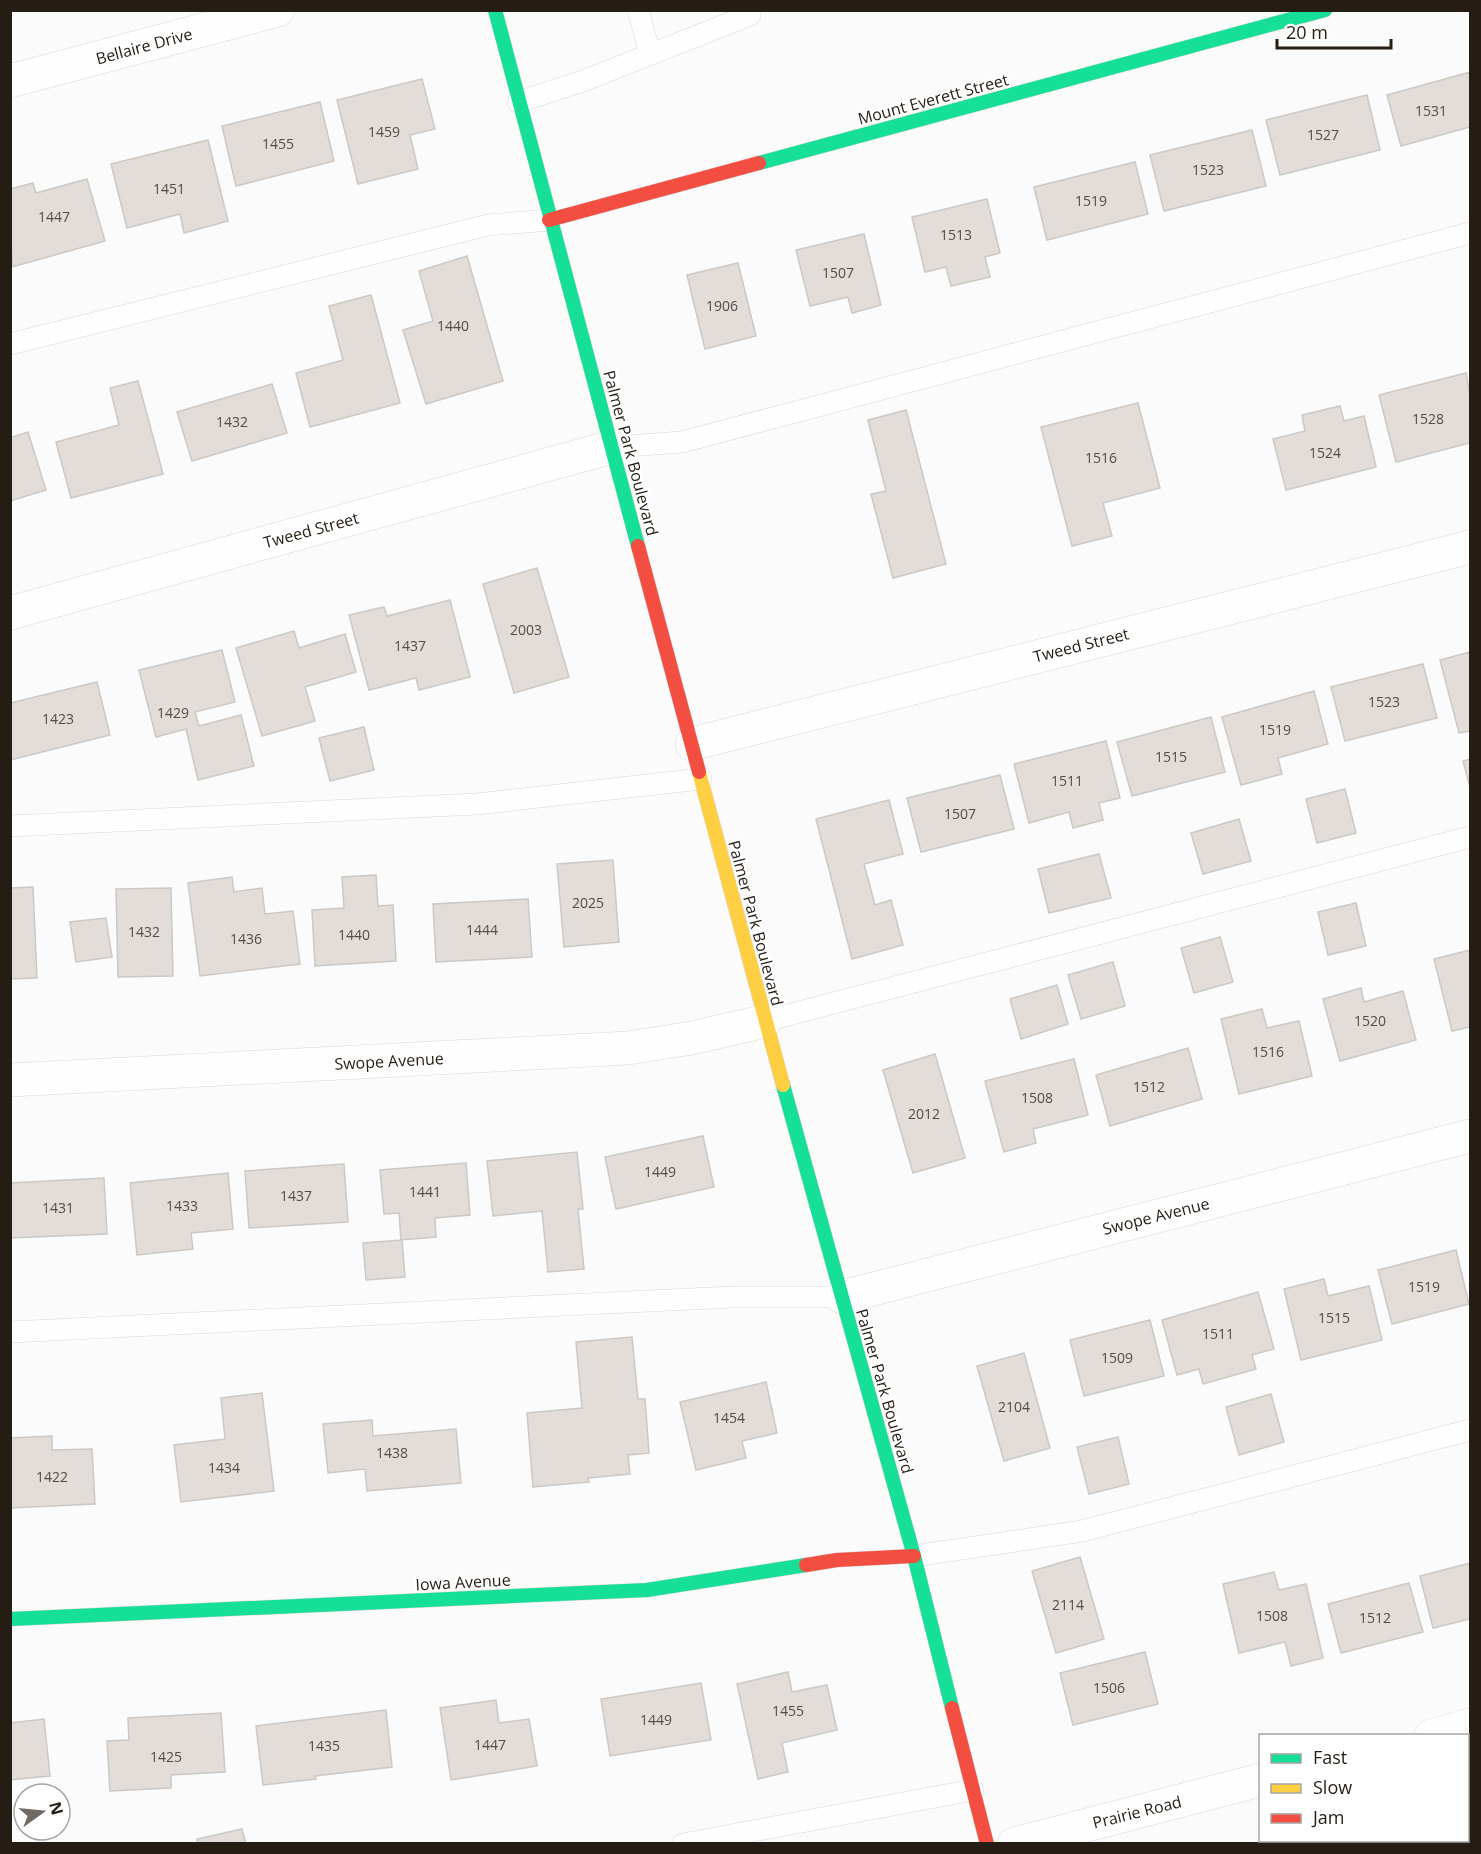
<svg xmlns="http://www.w3.org/2000/svg" width="1481" height="1854" font-family="'Open Sans',sans-serif">
<style>
.building{fill:#e2ddd9;stroke:#ccc8c4;stroke-width:1.5}
.lines{fill:none;stroke-linecap:round;stroke-linejoin:round}
.lane-casing{stroke:#dcd8d4;stroke-width:22}
.street-casing{stroke:#dcd8d4;stroke-width:34}
.fast-casing{stroke:#dcd8d4;stroke-width:15}
.slow-casing{stroke:#dcd8d4;stroke-width:15}
.jam-casing{stroke:#dcd8d4;stroke-width:15}
.lane{stroke:#fefefe;stroke-width:21}
.street{stroke:#fefefe;stroke-width:33}
.fast{stroke:#16e098;stroke-width:14}
.slow{stroke:#ffcf43;stroke-width:14}
.jam{stroke:#f24e42;stroke-width:14}
.labels{text-anchor:middle;stroke-width:4.5;stroke-linejoin:round;paint-order:stroke}
.number-label{font-size:14px;fill:#544c45}
.street-label{font-size:16px;fill:#251c14;stroke:#fff}
</style>
<rect width="100%" height="100%" fill="#fbfbfb"/>
<path class="building" d="M 1470,72 L 1470,127 L 1401,146 L 1387,95 Z
M 422,79 L 435,129 L 410,135 L 418,169 L 358,184 L 337,100 Z
M 1367,95 L 1380,150 L 1280,175 L 1266,120 Z
M 320,102 L 334,161 L 236,186 L 222,126 Z
M 1252,130 L 1266,186 L 1164,211 L 1150,155 Z
M 208,140 L 228,221 L 184,233 L 180,214 L 127,228 L 111,164 Z
M 1135,162 L 1148,214 L 1047,240 L 1034,187 Z
M 87,179 L 105,241 L 12,267 L 10,189 L 33,183 L 36,193 Z
M 987,199 L 1000,253 L 985,257 L 990,277 L 951,286 L 946,267 L 925,272 L 912,217 Z
M 864,234 L 881,305 L 852,313 L 848,297 L 810,306 L 796,250 Z
M 467,256 L 503,381 L 426,404 L 403,330 L 433,321 L 419,271 Z
M 738,263 L 756,336 L 705,349 L 687,275 Z
M 371,295 L 400,403 L 310,427 L 296,373 L 343,360 L 329,306 Z
M 1466,373 L 1470,393 L 1470,443 L 1396,462 L 1379,395 Z
M 138,381 L 163,474 L 71,498 L 56,442 L 119,425 L 110,388 Z
M 272,384 L 287,433 L 192,461 L 177,412 Z
M 1138,403 L 1160,488 L 1103,503 L 1112,536 L 1072,546 L 1041,427 Z
M 1340,406 L 1344,421 L 1364,416 L 1376,467 L 1286,490 L 1273,439 L 1305,431 L 1302,415 Z
M 906,410 L 946,564 L 893,578 L 871,494 L 886,491 L 868,420 Z
M 28,432 L 46,490 L 10,501 L 10,438 Z
M 537,568 L 569,677 L 514,693 L 483,584 Z
M 450,600 L 470,677 L 419,690 L 416,678 L 369,690 L 349,615 L 384,607 L 387,616 Z
M 294,631 L 299,648 L 345,634 L 356,672 L 305,687 L 315,721 L 262,736 L 236,648 Z
M 222,650 L 235,702 L 195,712 L 199,726 L 241,715 L 254,766 L 198,780 L 186,729 L 156,737 L 139,670 Z
M 1470,652 L 1470,731 L 1459,733 L 1440,660 Z
M 1423,664 L 1437,718 L 1345,741 L 1331,687 Z
M 97,682 L 110,735 L 10,760 L 10,703 Z
M 1314,691 L 1328,744 L 1278,758 L 1282,774 L 1241,785 L 1222,717 Z
M 1211,717 L 1225,772 L 1132,796 L 1117,742 Z
M 364,727 L 374,770 L 330,781 L 319,738 Z
M 1106,741 L 1120,798 L 1099,803 L 1103,820 L 1073,828 L 1069,812 L 1029,823 L 1014,764 Z
M 1470,759 L 1470,787 L 1463,761 Z
M 1000,775 L 1014,829 L 921,852 L 907,798 Z
M 1345,789 L 1356,833 L 1317,843 L 1306,799 Z
M 889,800 L 903,854 L 864,864 L 875,905 L 891,900 L 903,945 L 852,959 L 816,819 Z
M 1239,819 L 1251,861 L 1203,874 L 1191,833 Z
M 1099,854 L 1111,898 L 1049,913 L 1038,869 Z
M 613,860 L 619,942 L 564,947 L 557,864 Z
M 376,875 L 378,906 L 393,905 L 396,961 L 315,966 L 312,910 L 344,908 L 342,877 Z
M 232,877 L 234,892 L 262,888 L 265,914 L 293,911 L 300,964 L 200,976 L 188,883 Z
M 33,887 L 37,978 L 10,979 L 10,888 Z
M 171,888 L 173,976 L 118,977 L 116,889 Z
M 528,899 L 532,957 L 436,962 L 433,904 Z
M 1356,903 L 1366,946 L 1328,955 L 1318,912 Z
M 106,918 L 112,957 L 76,962 L 70,922 Z
M 1220,937 L 1233,982 L 1194,993 L 1181,948 Z
M 1470,950 L 1470,1027 L 1452,1031 L 1434,959 Z
M 1113,962 L 1125,1006 L 1081,1019 L 1068,975 Z
M 1057,985 L 1068,1024 L 1021,1039 L 1010,999 Z
M 1361,988 L 1364,1002 L 1403,991 L 1416,1040 L 1340,1061 L 1323,999 Z
M 1262,1009 L 1267,1028 L 1299,1021 L 1312,1076 L 1239,1094 L 1221,1019 Z
M 1188,1048 L 1202,1099 L 1110,1126 L 1096,1075 Z
M 935,1054 L 965,1158 L 913,1173 L 883,1070 Z
M 1074,1059 L 1088,1115 L 1033,1129 L 1036,1143 L 1004,1152 L 985,1081 Z
M 703,1136 L 714,1187 L 616,1209 L 605,1157 Z
M 577,1152 L 583,1209 L 578,1209 L 584,1269 L 548,1272 L 542,1211 L 493,1216 L 487,1161 Z
M 466,1163 L 470,1215 L 435,1218 L 436,1237 L 401,1240 L 399,1213 L 384,1214 L 380,1170 Z
M 344,1164 L 348,1222 L 249,1228 L 245,1171 Z
M 228,1173 L 233,1229 L 191,1233 L 193,1249 L 137,1255 L 130,1183 Z
M 104,1178 L 107,1234 L 10,1238 L 10,1183 Z
M 402,1240 L 405,1277 L 366,1280 L 363,1243 Z
M 1456,1250 L 1469,1304 L 1392,1324 L 1378,1270 Z
M 1324,1279 L 1328,1296 L 1369,1286 L 1382,1340 L 1301,1360 L 1284,1289 Z
M 1258,1292 L 1274,1349 L 1252,1355 L 1256,1369 L 1203,1384 L 1199,1369 L 1177,1375 L 1162,1320 Z
M 1150,1320 L 1164,1376 L 1084,1396 L 1070,1340 Z
M 632,1337 L 638,1399 L 645,1399 L 649,1453 L 628,1455 L 630,1474 L 588,1478 L 589,1482 L 533,1487 L 527,1413 L 582,1408 L 576,1342 Z
M 1024,1353 L 1050,1448 L 1004,1461 L 977,1366 Z
M 766,1382 L 777,1433 L 742,1441 L 746,1458 L 696,1470 L 680,1402 Z
M 262,1393 L 274,1491 L 181,1502 L 174,1445 L 225,1439 L 221,1398 Z
M 1271,1394 L 1284,1442 L 1239,1455 L 1226,1407 Z
M 372,1420 L 373,1436 L 456,1429 L 461,1483 L 367,1491 L 365,1469 L 328,1473 L 323,1424 Z
M 52,1436 L 52,1450 L 92,1449 L 95,1504 L 10,1508 L 10,1438 Z
M 1118,1437 L 1129,1484 L 1089,1494 L 1077,1447 Z
M 1080,1557 L 1104,1639 L 1056,1653 L 1032,1571 Z
M 1470,1563 L 1470,1619 L 1433,1628 L 1420,1576 Z
M 1274,1572 L 1279,1590 L 1306,1584 L 1323,1658 L 1291,1666 L 1285,1642 L 1239,1653 L 1223,1584 Z
M 1409,1583 L 1423,1632 L 1341,1653 L 1328,1604 Z
M 1145,1652 L 1158,1704 L 1073,1725 L 1060,1673 Z
M 788,1672 L 792,1692 L 827,1685 L 837,1730 L 782,1743 L 788,1772 L 758,1779 L 737,1684 Z
M 701,1683 L 711,1740 L 610,1756 L 601,1699 Z
M 496,1700 L 499,1723 L 529,1719 L 537,1766 L 451,1780 L 440,1708 Z
M 386,1710 L 392,1767 L 315,1776 L 316,1779 L 263,1785 L 256,1726 Z
M 221,1713 L 225,1772 L 171,1775 L 171,1788 L 110,1791 L 107,1741 L 129,1740 L 128,1718 Z
M 44,1719 L 50,1776 L 10,1780 L 10,1723 Z
M 242,1829 L 246,1844 L 198,1844 L 197,1839 Z
M 1470,1834 L 1470,1844 L 1433,1844 L 1445,1840 L 1468,1840 L 1468,1835 Z"/>
<g class="lines">
<g class="lane-casing">
<path id="lane" d="M 638,10 L 650,54
M 518,102 L 583,81 L 750,15 L 749,10
M 10,344 L 488,225 L 549,220
M 612,447 L 682,442 L 1470,233
M 10,826 L 477,804 L 701,779
M 765,1021 L 1470,837
M 10,1332 L 732,1297 L 842,1297
M 914,1556 L 1082,1531 L 1470,1430
M 683,1844 L 973,1790"/>
</g>
<g class="street-casing">
<path id="street" d="M 10,81 L 278,10
M 10,613 L 612,447
M 692,744 L 1470,547
M 10,1080 L 628,1048 L 692,1038 L 765,1021
M 842,1297 L 1470,1136
M 1431,1736 L 1470,1725
M 1014,1844 L 1260,1780"/>
</g>
<g class="fast-casing">
<path id="fast" d="M 495,10 L 638,546
M 759,163 L 1325,10
M 783,1085 L 914,1556 L 952,1708
M 10,1619 L 647,1590 L 806,1565"/>
</g>
<g class="slow-casing">
<path id="slow" d="M 699,772 L 783,1085"/>
</g>
<g class="jam-casing">
<path id="jam" d="M 549,220 L 759,163
M 638,546 L 699,772
M 806,1565 L 837,1560 L 914,1556
M 952,1708 L 987,1844"/>
</g>
<use href="#lane" class="lane"/>
<use href="#street" class="street"/>
<use href="#fast" class="fast"/>
<use href="#slow" class="slow"/>
<use href="#jam" class="jam"/>
</g>
<g class="labels">
<g class="number-label">
<text x="1431" y="116">1531</text>
<text x="384" y="137">1459</text>
<text x="1323" y="140">1527</text>
<text x="278" y="149">1455</text>
<text x="1208" y="175">1523</text>
<text x="169" y="194">1451</text>
<text x="1091" y="206">1519</text>
<text x="54" y="222">1447</text>
<text x="956" y="240">1513</text>
<text x="838" y="278">1507</text>
<text x="722" y="311">1906</text>
<text x="453" y="331">1440</text>
<text x="1428" y="424">1528</text>
<text x="232" y="427">1432</text>
<text x="1325" y="458">1524</text>
<text x="1101" y="463">1516</text>
<text x="526" y="635">2003</text>
<text x="410" y="651">1437</text>
<text x="1384" y="707">1523</text>
<text x="173" y="718">1429</text>
<text x="58" y="724">1423</text>
<text x="1275" y="735">1519</text>
<text x="1171" y="762">1515</text>
<text x="1067" y="786">1511</text>
<text x="960" y="819">1507</text>
<text x="588" y="908">2025</text>
<text x="482" y="935">1444</text>
<text x="144" y="937">1432</text>
<text x="354" y="940">1440</text>
<text x="246" y="944">1436</text>
<text x="1370" y="1026">1520</text>
<text x="1268" y="1057">1516</text>
<text x="1149" y="1092">1512</text>
<text x="1037" y="1103">1508</text>
<text x="924" y="1119">2012</text>
<text x="660" y="1177">1449</text>
<text x="425" y="1197">1441</text>
<text x="296" y="1201">1437</text>
<text x="182" y="1211">1433</text>
<text x="58" y="1213">1431</text>
<text x="1424" y="1292">1519</text>
<text x="1334" y="1323">1515</text>
<text x="1218" y="1339">1511</text>
<text x="1117" y="1363">1509</text>
<text x="1014" y="1412">2104</text>
<text x="729" y="1423">1454</text>
<text x="392" y="1458">1438</text>
<text x="224" y="1473">1434</text>
<text x="52" y="1482">1422</text>
<text x="1068" y="1610">2114</text>
<text x="1272" y="1621">1508</text>
<text x="1375" y="1623">1512</text>
<text x="1109" y="1693">1506</text>
<text x="788" y="1716">1455</text>
<text x="656" y="1725">1449</text>
<text x="490" y="1750">1447</text>
<text x="324" y="1751">1435</text>
<text x="166" y="1762">1425</text>
</g>
<g class="street-label">
<text transform="translate(144 46) rotate(-15)" y="6">Bellaire Drive</text>
<text transform="translate(933 99) rotate(-15)" y="6">Mount Everett Street</text>
<text transform="translate(631 453) rotate(75)" y="6">Palmer Park Boulevard</text>
<text transform="translate(311 530) rotate(-15)" y="6">Tweed Street</text>
<text transform="translate(1081 645) rotate(-14)" y="6">Tweed Street</text>
<text transform="translate(756 923) rotate(75)" y="6">Palmer Park Boulevard</text>
<text transform="translate(389 1061) rotate(-3)" y="6">Swope Avenue</text>
<text transform="translate(1156 1216) rotate(-14)" y="6">Swope Avenue</text>
<text transform="translate(885 1391) rotate(74)" y="6">Palmer Park Boulevard</text>
<text transform="translate(463 1582) rotate(-3)" y="6">Iowa Avenue</text>
<text transform="translate(1137 1812) rotate(-14)" y="6">Prairie Road</text>
</g>
</g>
<rect width="1481" height="1854" fill="none" stroke="#251c14" stroke-width="24"/>
<rect x="1259" y="1734" width="210" height="108" fill="#ffffff" stroke="#a8a4a1" stroke-width="1.5"/>
<rect x="1271" y="1754" width="30" height="9" fill="#16e098" stroke="#a8a4a1" stroke-width="1.5"/>
<text x="1313" y="1764" font-size="18" fill="#251c14">Fast</text>
<rect x="1271" y="1784" width="30" height="9" fill="#ffcf43" stroke="#a8a4a1" stroke-width="1.5"/>
<text x="1313" y="1794" font-size="18" fill="#251c14">Slow</text>
<rect x="1271" y="1814" width="30" height="9" fill="#f24e42" stroke="#a8a4a1" stroke-width="1.5"/>
<text x="1313" y="1824" font-size="18" fill="#251c14">Jam</text>
<g transform="translate(42 1812) rotate(75)"><circle r="28" fill="#ffffff" stroke="#a8a4a1" stroke-width="1.5"/>
<path d="M0-4.5L10 22L0 15L-10 22Z" fill="#706a65"/>
<text y="-9" font-size="16" font-weight="bold" text-anchor="middle" fill="#251c14">N</text>
</g>
<path d="M1277 39v9h114v-9" fill="none" stroke="#251c14" stroke-width="3"/>
<text x="1286" y="39" font-size="18" fill="#251c14" stroke="#ffffff" stroke-width="4.5" paint-order="stroke">20 m</text>
</svg>
